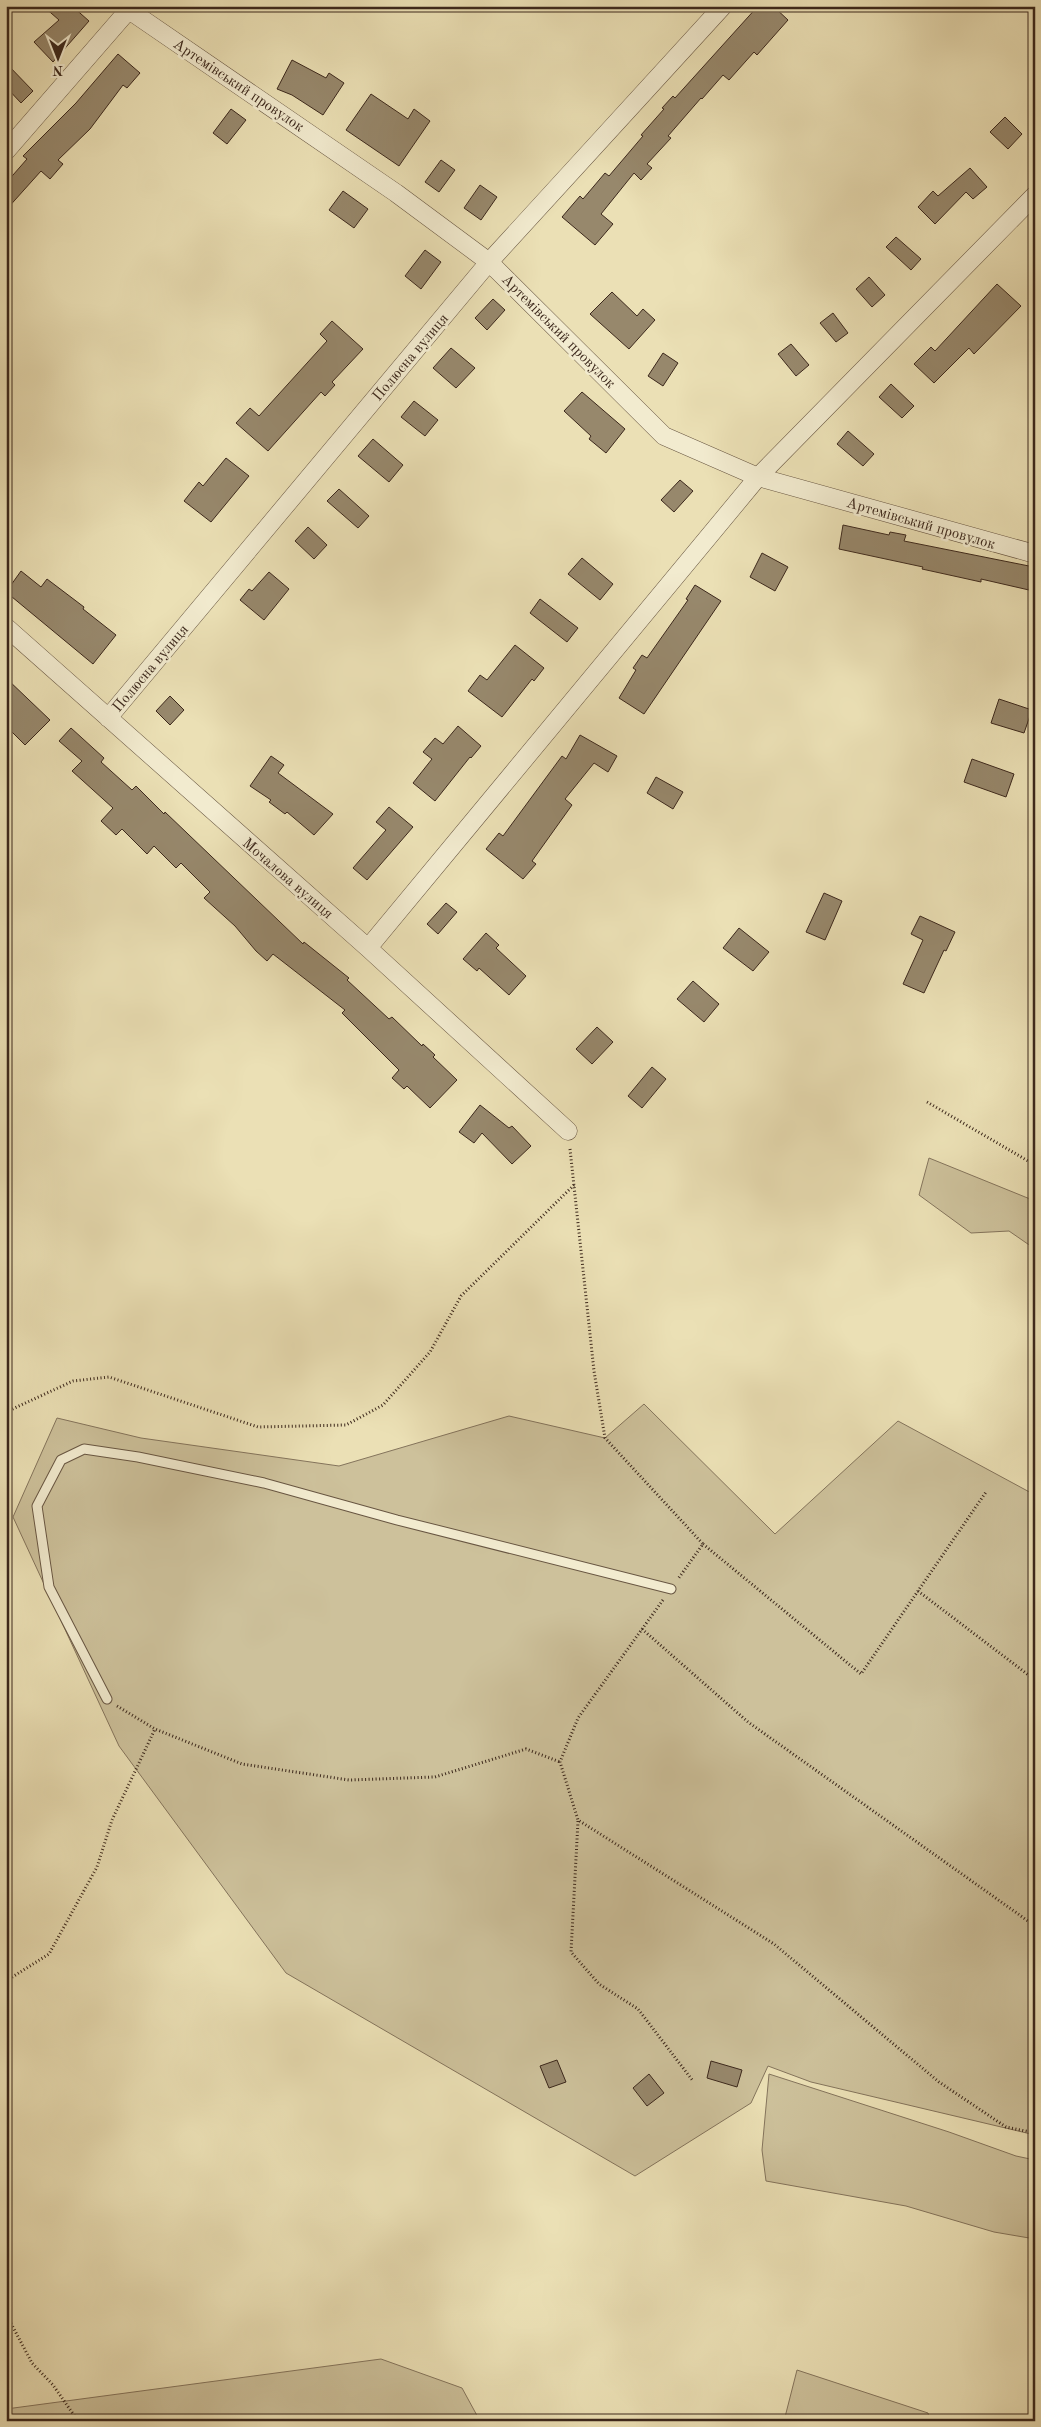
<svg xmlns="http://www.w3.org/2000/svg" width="1041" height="2427" font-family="'Old Standard TT',serif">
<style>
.green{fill:#cdc19b;stroke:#84745c}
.building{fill:#97886c;stroke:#3c281c}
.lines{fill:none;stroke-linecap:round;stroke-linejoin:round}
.service-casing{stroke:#685642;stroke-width:11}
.minor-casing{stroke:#685642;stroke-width:19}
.path{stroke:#3c281c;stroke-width:3;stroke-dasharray:1 2.5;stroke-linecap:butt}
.service{stroke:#f2ebcf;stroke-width:9}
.minor{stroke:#f2ebcf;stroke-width:18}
.labels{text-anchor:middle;stroke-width:5;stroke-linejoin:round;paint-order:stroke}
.street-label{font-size:15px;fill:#3c281c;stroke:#f2ebcf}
</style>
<rect width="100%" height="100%" fill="#ebe0b5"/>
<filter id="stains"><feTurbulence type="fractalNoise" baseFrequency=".004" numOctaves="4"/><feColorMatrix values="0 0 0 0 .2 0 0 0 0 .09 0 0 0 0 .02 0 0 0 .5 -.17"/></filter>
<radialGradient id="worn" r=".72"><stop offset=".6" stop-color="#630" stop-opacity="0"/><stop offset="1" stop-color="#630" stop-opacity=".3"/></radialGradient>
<path class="green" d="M 929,1158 L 1035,1201 L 1035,1249 L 1009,1231 L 971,1233 L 919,1195 Z
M 644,1404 L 775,1534 L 898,1421 L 1035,1495 L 1035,2135 L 811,2082 L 768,2066 L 751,2103 L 635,2176 L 286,1973 L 119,1746 L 13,1517 L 57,1418 L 141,1438 L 339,1466 L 509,1416 L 605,1438 Z
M 769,2074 L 949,2132 L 1016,2156 L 1035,2160 L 1035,2239 L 994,2232 L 906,2206 L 766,2181 L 762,2150 Z
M 381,2359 L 462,2388 L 480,2421 L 6,2421 L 6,2409 Z
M 797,2370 L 928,2413 L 930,2421 L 784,2421 Z"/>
<path class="building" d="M 43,6 L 72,6 L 89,21 L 53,62 L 34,42 L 59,20 Z
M 758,6 L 773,6 L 788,20 L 757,55 L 754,52 L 729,80 L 723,75 L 702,99 L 701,98 L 668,136 L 671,138 L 647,164 L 652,168 L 641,180 L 634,173 L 601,214 L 613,224 L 595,245 L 562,217 L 580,196 L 583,199 L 605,173 L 609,176 L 643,136 L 641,135 L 664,109 L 662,108 L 673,96 L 675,98 Z
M 118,54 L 140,73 L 127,88 L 123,85 L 90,129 L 58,160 L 63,164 L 50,179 L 41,171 L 6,210 L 6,183 L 27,159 L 23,156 L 76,103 Z
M 292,60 L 326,78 L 329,73 L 344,83 L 323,115 L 292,95 L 277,89 Z
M 6,63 L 33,91 L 21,103 L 6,87 Z
M 371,94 L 408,119 L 414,109 L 430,121 L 399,166 L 346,130 Z
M 231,109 L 246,120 L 227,144 L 213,133 Z
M 1005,117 L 1022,134 L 1008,149 L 990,132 Z
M 441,160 L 455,170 L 439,192 L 425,182 Z
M 970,168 L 987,187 L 973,199 L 966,192 L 935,224 L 918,207 L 933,191 L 938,196 Z
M 480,185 L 497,197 L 481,220 L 464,208 Z
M 343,191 L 368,209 L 354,228 L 329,210 Z
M 896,237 L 921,259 L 911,270 L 886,247 Z
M 425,250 L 441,262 L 421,289 L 405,276 Z
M 869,277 L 885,295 L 872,307 L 856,289 Z
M 997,284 L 1021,306 L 974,354 L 969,348 L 934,383 L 914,364 L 931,347 L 935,351 Z
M 612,292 L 637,316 L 643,309 L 655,320 L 629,349 L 590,314 Z
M 493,299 L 505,310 L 487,330 L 475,318 Z
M 833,313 L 848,333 L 836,342 L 820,323 Z
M 332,321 L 363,349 L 332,382 L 335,385 L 325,396 L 321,392 L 268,451 L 236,423 L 250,408 L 259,416 L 327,341 L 320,334 Z
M 791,344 L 809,365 L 796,376 L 778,354 Z
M 451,348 L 475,368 L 456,388 L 433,368 Z
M 663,353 L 678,363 L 663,386 L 648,376 Z
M 891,384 L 914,406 L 902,418 L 879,397 Z
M 582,392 L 625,429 L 606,453 L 589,439 L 591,436 L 564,411 Z
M 414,401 L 438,420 L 425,436 L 401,417 Z
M 848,431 L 874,454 L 863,466 L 837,444 Z
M 373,439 L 403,465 L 389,482 L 358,456 Z
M 226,458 L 249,476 L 211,522 L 184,501 L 199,482 L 203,486 Z
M 680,480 L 693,491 L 674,512 L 661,500 Z
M 339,489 L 369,516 L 358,528 L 327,501 Z
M 843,525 L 889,535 L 890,532 L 906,535 L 904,541 L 1034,567 L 1029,590 L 981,579 L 981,582 L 963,578 L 922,569 L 923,567 L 839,549 Z
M 308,527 L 327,545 L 314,559 L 295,541 Z
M 762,553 L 788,567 L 775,591 L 750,577 Z
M 582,558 L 613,584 L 600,600 L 568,574 Z
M 21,571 L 41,587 L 47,579 L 84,607 L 83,609 L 116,635 L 93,664 L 6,592 Z
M 269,572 L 289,589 L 264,620 L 240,600 L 249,589 L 252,591 Z
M 695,585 L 721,601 L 644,714 L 619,698 L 636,670 L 633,668 L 642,655 L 647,658 L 688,600 L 686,599 Z
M 540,599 L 578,628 L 567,642 L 530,613 Z
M 515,645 L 544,668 L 534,681 L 532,679 L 502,717 L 468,691 L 480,675 L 487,680 Z
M 6,678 L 50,720 L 25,745 L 6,726 Z
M 170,696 L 184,710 L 170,725 L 156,711 Z
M 999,699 L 1032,710 L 1024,733 L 991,723 Z
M 458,726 L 481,746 L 471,758 L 470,757 L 435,801 L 413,783 L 432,759 L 423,752 L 435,738 L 443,744 Z
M 71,728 L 104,758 L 101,762 L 132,790 L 136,786 L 164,814 L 165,812 L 303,944 L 304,942 L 349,978 L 347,980 L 389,1019 L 392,1017 L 422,1046 L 423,1044 L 435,1055 L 433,1057 L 457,1080 L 430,1108 L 407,1086 L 404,1089 L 392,1078 L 399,1070 L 342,1013 L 345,1010 L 273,954 L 267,961 L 256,951 L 235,926 L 204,898 L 210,892 L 181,863 L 176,868 L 154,846 L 147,854 L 122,829 L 116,835 L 101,821 L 113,808 L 72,771 L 82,761 L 59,741 Z
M 580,735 L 617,756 L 608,772 L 594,763 L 565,799 L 572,805 L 532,861 L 536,864 L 523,879 L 486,849 L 499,833 L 503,836 L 562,756 L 566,759 Z
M 271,756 L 284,765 L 278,773 L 333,814 L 314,835 L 287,812 L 285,814 L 269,802 L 271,800 L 250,786 Z
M 972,759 L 1014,774 L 1006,797 L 964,782 Z
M 656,777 L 683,792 L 673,809 L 647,793 Z
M 389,807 L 413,827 L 367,880 L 353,868 L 386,830 L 376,822 Z
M 824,893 L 842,901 L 825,940 L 806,932 Z
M 446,903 L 457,912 L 438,934 L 427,924 Z
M 920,916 L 955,932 L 946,951 L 944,950 L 924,993 L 903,984 L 923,940 L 911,934 Z
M 739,928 L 769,952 L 753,971 L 723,948 Z
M 486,933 L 499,945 L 496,948 L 526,976 L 509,995 L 479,968 L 477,971 L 463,959 Z
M 693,981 L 719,1004 L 704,1022 L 677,999 Z
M 597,1027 L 613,1042 L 592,1064 L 576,1049 Z
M 652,1067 L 666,1079 L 642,1108 L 628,1096 Z
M 480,1105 L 509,1128 L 512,1126 L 531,1146 L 512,1164 L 482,1133 L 474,1143 L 459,1132 Z
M 557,2060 L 566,2082 L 549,2088 L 540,2066 Z
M 711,2061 L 742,2070 L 737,2087 L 707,2078 Z
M 649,2074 L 664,2093 L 647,2106 L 633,2088 Z"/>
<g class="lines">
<g class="service-casing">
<path id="service" d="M 107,1699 L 49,1587 L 37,1506 L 61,1460 L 84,1449 L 138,1457 L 264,1483 L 397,1520 L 671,1589"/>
</g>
<g class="minor-casing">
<path id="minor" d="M 129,10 L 396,193 L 489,262 L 664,436 L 758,477 L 1035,554
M 6,151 L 132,6
M 6,627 L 368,948 L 568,1131
M 108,718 L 489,262 L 723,6
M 368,948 L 758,477 L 1035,195"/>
</g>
<path class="path" d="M 927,1102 L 1035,1165
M 570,1149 L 594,1371 L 605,1438 L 703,1544 L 678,1579
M 6,1412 L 73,1381 L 109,1377 L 258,1427 L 346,1425 L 383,1405 L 430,1352 L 461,1296 L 574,1185
M 703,1544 L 861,1674 L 986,1492
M 918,1591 L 1035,1680
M 663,1600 L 578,1718 L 560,1762 L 578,1820 L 774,1944 L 939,2082 L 1006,2127 L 1035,2133
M 642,1629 L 748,1722 L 1035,1926
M 117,1706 L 155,1729 L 242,1764 L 349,1780 L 435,1777 L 526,1749 L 560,1762
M 578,1821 L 571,1952 L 599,1984 L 638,2009 L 693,2081
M 6,1981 L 49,1954 L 97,1867 L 112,1820 L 155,1729
M 6,2314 L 32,2363 L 53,2385 L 78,2421"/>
<use href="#service" class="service"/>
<use href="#minor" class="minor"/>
</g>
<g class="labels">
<g class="street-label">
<text transform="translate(239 85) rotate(34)" y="5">Артемівський провулок</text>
<text transform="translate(559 331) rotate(45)" y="5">Артемівський провулок</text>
<text transform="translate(410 357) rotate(-50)" y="5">Полюсна вулиця</text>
<text transform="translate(921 523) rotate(16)" y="5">Артемівський провулок</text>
<text transform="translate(150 668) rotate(-50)" y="5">Полюсна вулиця</text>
<text transform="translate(288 878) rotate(41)" y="5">Мочалова вулиця</text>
</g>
</g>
<rect width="1041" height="2427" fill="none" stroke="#ebe0b5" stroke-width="25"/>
<rect x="8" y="8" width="1026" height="2412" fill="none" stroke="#3c281c" stroke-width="2.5"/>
<rect x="12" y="12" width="1016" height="2402" fill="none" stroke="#3c281c"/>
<g transform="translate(58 58) rotate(180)" stroke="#f2ebcf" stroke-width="4" paint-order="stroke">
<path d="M0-4L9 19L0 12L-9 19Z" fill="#3c281c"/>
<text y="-8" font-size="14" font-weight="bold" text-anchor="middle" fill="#3c281c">N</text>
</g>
<rect width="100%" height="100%" filter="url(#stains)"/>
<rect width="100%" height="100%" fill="url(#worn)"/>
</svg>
